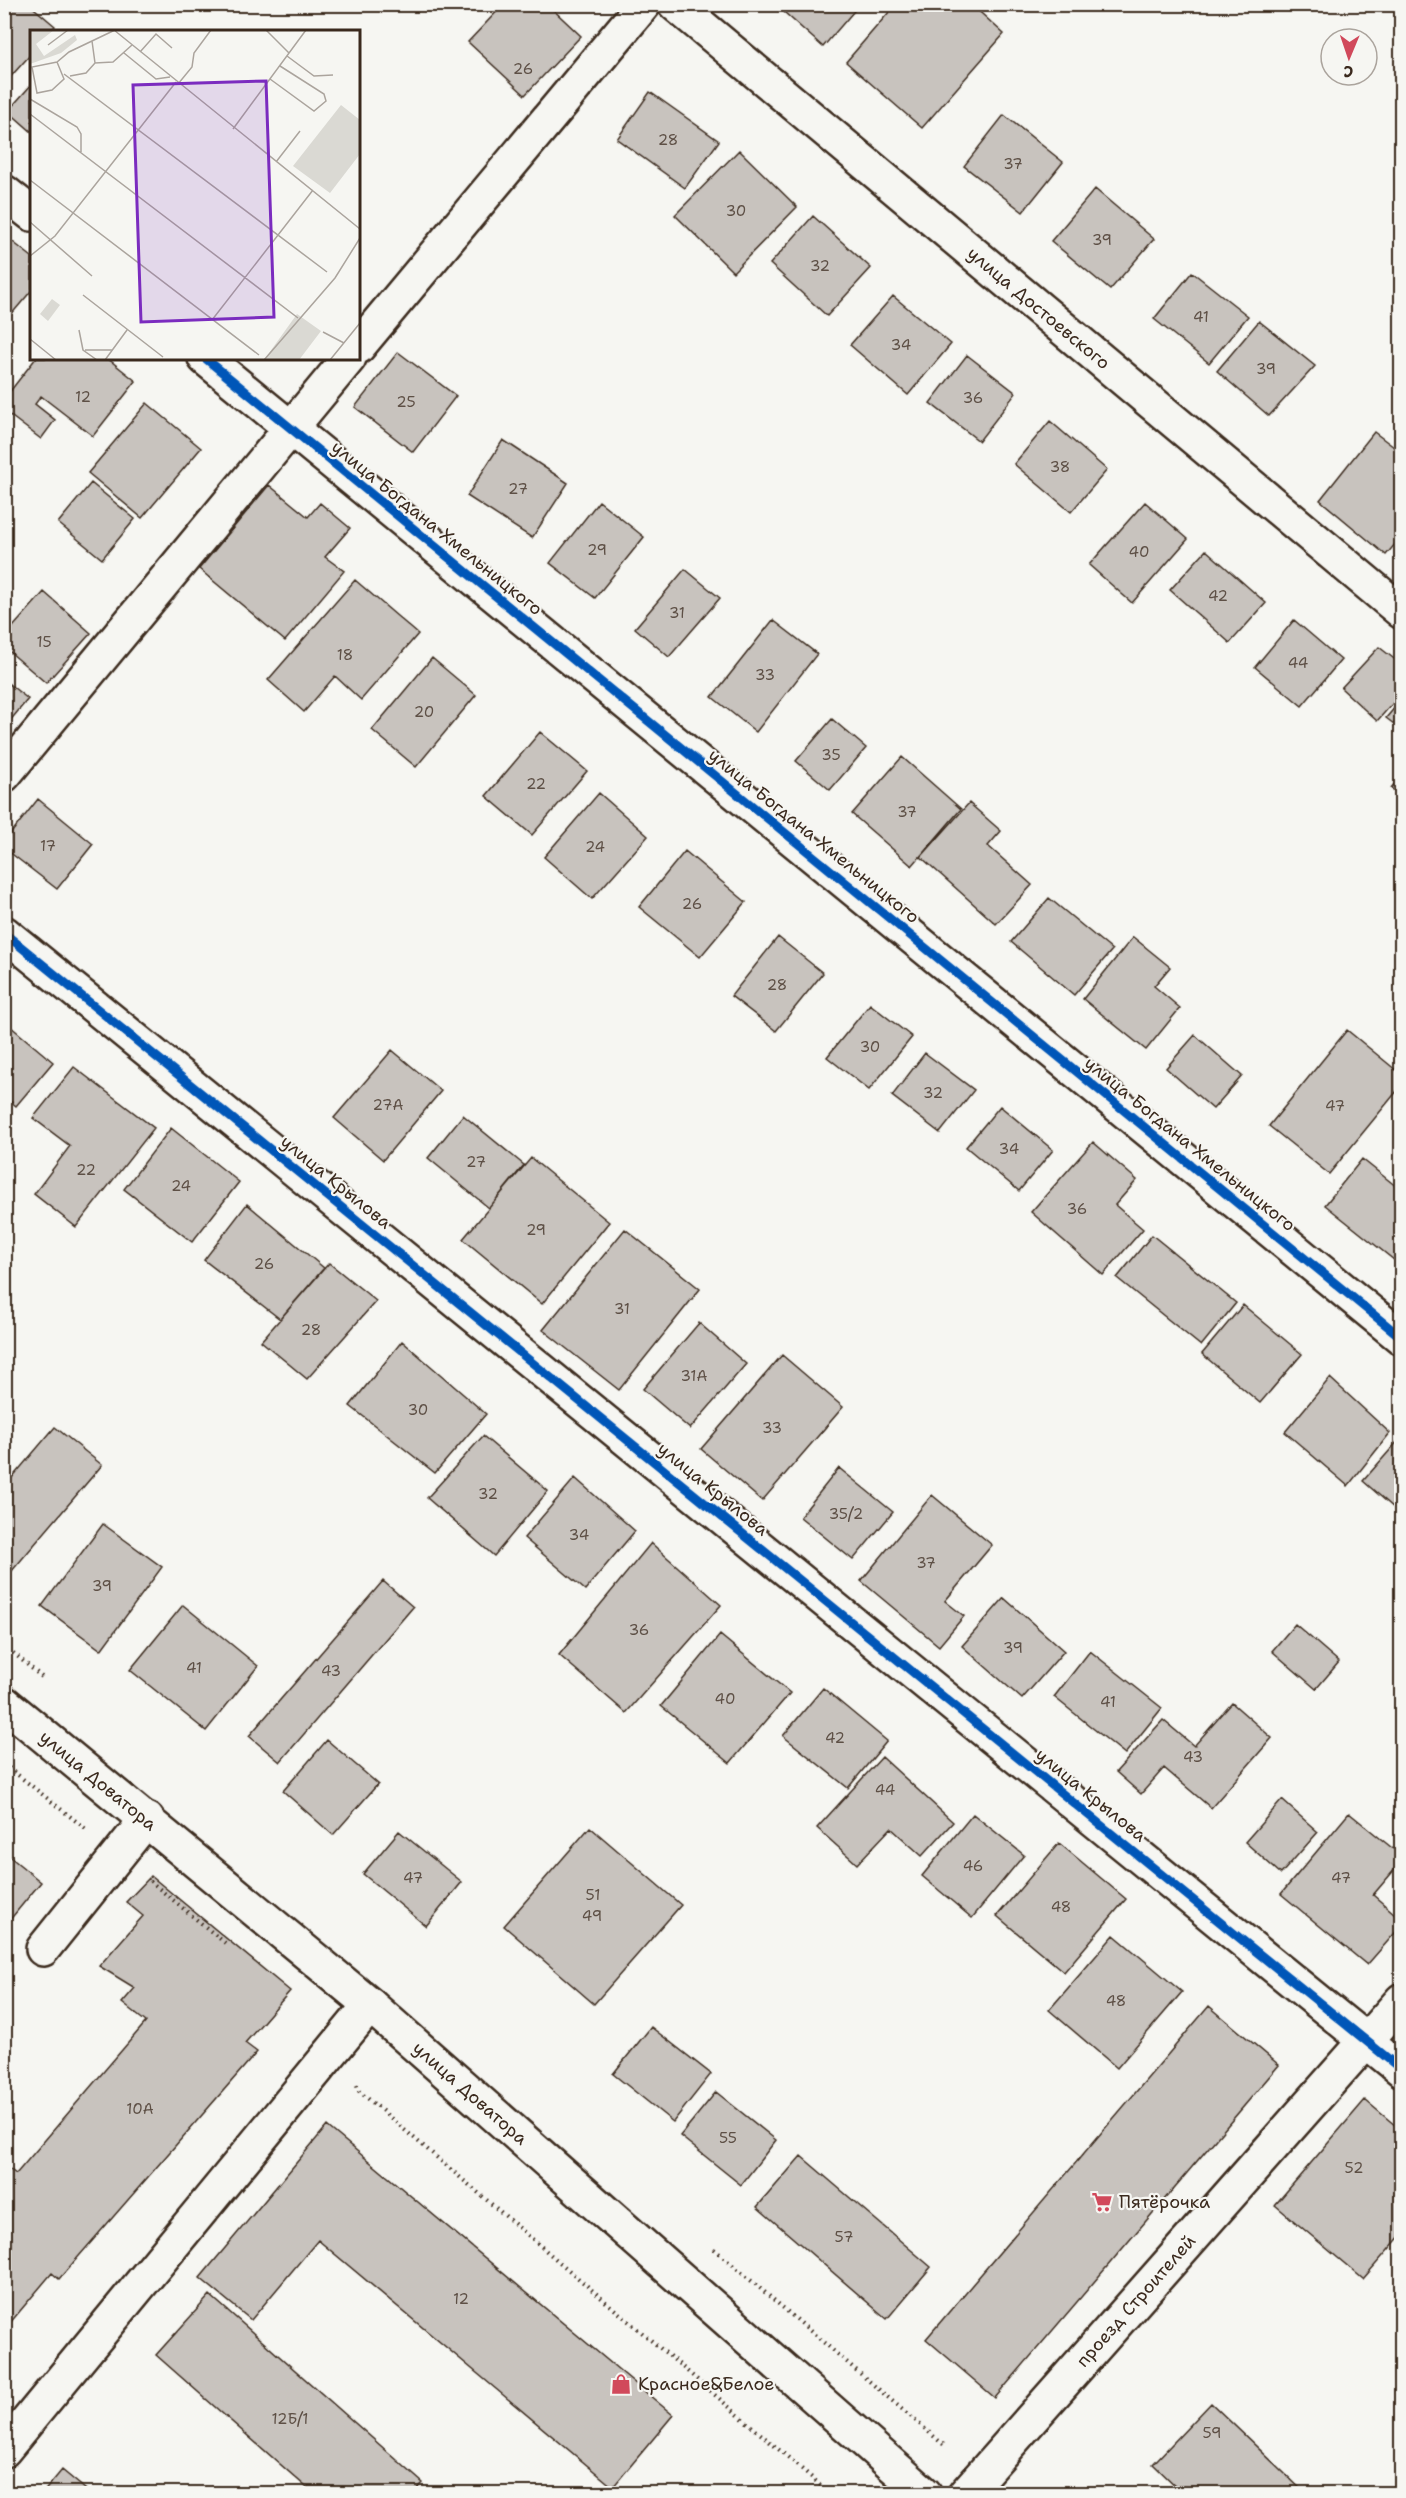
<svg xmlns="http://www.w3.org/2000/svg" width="1406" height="2498" font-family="'Shantell Sans',sans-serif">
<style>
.building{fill:#c8c3be;stroke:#3b2a1e;stroke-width:1.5}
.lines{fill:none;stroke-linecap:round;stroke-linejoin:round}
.minor-casing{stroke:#3b2a1e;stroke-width:38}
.path{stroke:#3b2a1e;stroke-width:4;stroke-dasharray:1.5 4.5;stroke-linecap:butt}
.minor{stroke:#f6f6f2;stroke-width:33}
.cycleway-casing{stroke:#f6f6f2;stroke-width:13}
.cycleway{stroke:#0057b8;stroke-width:9}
.labels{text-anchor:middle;stroke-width:4.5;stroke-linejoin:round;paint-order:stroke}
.number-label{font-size:15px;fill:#5e5046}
.street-label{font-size:18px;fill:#3b2a1e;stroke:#f6f6f2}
.poi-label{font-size:18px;fill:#3b2a1e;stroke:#f6f6f2;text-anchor:start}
.inset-road{fill:none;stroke:#aba49d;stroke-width:1.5}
.view{fill:#7b2cbf;fill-opacity:0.15;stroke:#7b2cbf;stroke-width:3}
.inset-edge{fill:none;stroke:#3b2a1e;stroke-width:3}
</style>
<rect width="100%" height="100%" fill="#f6f6f2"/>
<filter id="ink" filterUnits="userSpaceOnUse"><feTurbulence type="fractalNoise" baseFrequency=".0167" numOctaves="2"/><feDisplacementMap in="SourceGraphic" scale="12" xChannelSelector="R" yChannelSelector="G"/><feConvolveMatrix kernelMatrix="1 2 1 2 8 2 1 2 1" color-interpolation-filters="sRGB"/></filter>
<g filter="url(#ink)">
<path class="building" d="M 9,4 L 29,4 L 55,26 L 50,32 L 32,32 L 32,53 L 4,84 L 4,10 Z
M 504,4 L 547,4 L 581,36 L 525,95 L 468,42 Z
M 775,4 L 860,4 L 823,47 Z
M 896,4 L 971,4 L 1004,34 L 922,128 L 846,62 Z
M 32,84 L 32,132 L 8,111 Z
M 650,92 L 719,141 L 685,188 L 617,139 Z
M 1004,115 L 1063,162 L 1023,212 L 964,166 Z
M 739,150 L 797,207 L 733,272 L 675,215 Z
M 1095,189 L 1154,239 L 1110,290 L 1051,241 Z
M 813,216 L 871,268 L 827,316 L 770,264 Z
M 4,235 L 32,257 L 32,290 L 4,323 Z
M 1192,272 L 1248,316 L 1209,363 L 1154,319 Z
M 893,296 L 951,344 L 908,395 L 850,345 Z
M 1259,321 L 1315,366 L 1269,416 L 1217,371 Z
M 398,352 L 456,396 L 413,452 L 355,407 Z
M 967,355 L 1016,393 L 979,441 L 930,403 Z
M 36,358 L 107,358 L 136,381 L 93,436 L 41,396 L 35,404 L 55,420 L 41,439 L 4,411 L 4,399 Z
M 147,403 L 201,448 L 142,518 L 88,473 Z
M 1050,421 L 1107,470 L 1071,512 L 1014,464 Z
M 1374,432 L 1402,453 L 1402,536 L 1386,555 L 1320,500 Z
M 503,440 L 568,483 L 532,538 L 467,496 Z
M 91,483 L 135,519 L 102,559 L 58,523 Z
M 269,485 L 308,517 L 320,503 L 350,528 L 325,557 L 344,571 L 285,641 L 199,569 Z
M 599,501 L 644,537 L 595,598 L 550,563 Z
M 1145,502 L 1188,539 L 1132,603 L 1089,565 Z
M 1206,550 L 1266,603 L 1230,643 L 1170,590 Z
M 685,569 L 720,598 L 669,657 L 635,628 Z
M 355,580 L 418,634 L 361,700 L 335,676 L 304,712 L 268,680 Z
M 44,592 L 91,633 L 46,683 L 4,647 L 4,637 Z
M 773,620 L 817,654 L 756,732 L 712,697 Z
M 1294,620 L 1341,660 L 1302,706 L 1255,667 Z
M 1379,647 L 1402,665 L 1402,693 L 1377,721 L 1341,688 Z
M 432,658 L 476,695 L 416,767 L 372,730 Z
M 4,680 L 28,699 L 4,728 Z
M 1402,699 L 1402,730 L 1386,718 Z
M 832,719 L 866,748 L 830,790 L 796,761 Z
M 540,732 L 587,771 L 532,835 L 486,796 Z
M 902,757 L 961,809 L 912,866 L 852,814 Z
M 1402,775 L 1402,797 L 1391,788 Z
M 599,793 L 648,836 L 592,899 L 544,857 Z
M 38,799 L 93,844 L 57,889 L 4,848 L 4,842 Z
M 969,803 L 1001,831 L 988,846 L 1032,885 L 996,924 L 921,857 Z
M 685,851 L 746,902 L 700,957 L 639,907 Z
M 1049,898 L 1112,950 L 1074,995 L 1011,942 Z
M 778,937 L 823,973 L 776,1031 L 731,996 Z
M 1133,937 L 1170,967 L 1154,986 L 1180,1008 L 1146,1050 L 1083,999 Z
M 870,1004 L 912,1037 L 869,1090 L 827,1057 Z
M 4,1021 L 53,1062 L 16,1106 L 4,1096 Z
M 1347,1030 L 1402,1075 L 1402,1085 L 1329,1174 L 1269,1126 Z
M 1195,1035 L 1242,1076 L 1213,1109 L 1166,1068 Z
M 392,1050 L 441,1091 L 383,1160 L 334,1118 Z
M 925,1053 L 974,1090 L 940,1133 L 892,1096 Z
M 74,1067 L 154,1128 L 76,1227 L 34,1194 L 70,1146 L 33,1118 Z
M 1000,1106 L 1053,1150 L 1019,1191 L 966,1147 Z
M 463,1115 L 524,1165 L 489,1208 L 428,1158 Z
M 171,1128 L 239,1182 L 192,1242 L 124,1189 Z
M 1093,1142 L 1137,1180 L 1115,1205 L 1143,1229 L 1103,1275 L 1031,1212 Z
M 531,1158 L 609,1222 L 542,1304 L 463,1239 Z
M 1362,1159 L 1402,1191 L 1402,1261 L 1399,1264 L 1325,1205 Z
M 247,1204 L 324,1268 L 280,1319 L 204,1260 Z
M 625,1229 L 700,1289 L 619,1390 L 543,1330 Z
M 1152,1235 L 1236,1303 L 1201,1346 L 1117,1278 Z
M 329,1263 L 376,1301 L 307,1379 L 261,1341 Z
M 1243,1305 L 1302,1354 L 1260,1403 L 1202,1354 Z
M 699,1323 L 746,1364 L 690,1429 L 643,1389 Z
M 402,1341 L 486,1414 L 435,1473 L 350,1406 Z
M 782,1355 L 843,1407 L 762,1501 L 701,1449 Z
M 1330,1378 L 1390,1433 L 1348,1486 L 1285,1432 Z
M 55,1427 L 102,1465 L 11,1572 L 4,1566 L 4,1487 Z
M 483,1436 L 548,1491 L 494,1556 L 427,1498 Z
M 1398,1441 L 1402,1444 L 1402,1515 L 1363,1481 Z
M 839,1468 L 893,1512 L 853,1560 L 800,1517 Z
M 575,1478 L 635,1531 L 585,1590 L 524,1538 Z
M 932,1495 L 992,1545 L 945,1601 L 964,1616 L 939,1646 L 861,1581 Z
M 103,1524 L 162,1567 L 101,1650 L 42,1606 Z
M 651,1543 L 721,1605 L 626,1713 L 559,1655 Z
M 383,1581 L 413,1607 L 280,1762 L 249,1736 Z
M 1004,1598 L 1064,1651 L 1022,1699 L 962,1646 Z
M 183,1605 L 258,1666 L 206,1731 L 130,1670 Z
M 1295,1624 L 1339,1662 L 1316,1689 L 1272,1651 Z
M 720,1635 L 790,1693 L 730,1763 L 661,1706 Z
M 1090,1651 L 1162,1708 L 1125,1754 L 1054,1697 Z
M 823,1688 L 887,1741 L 848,1788 L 783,1736 Z
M 1232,1703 L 1272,1738 L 1211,1808 L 1164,1768 L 1141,1794 L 1116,1772 L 1163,1720 L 1194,1746 Z
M 327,1740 L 378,1784 L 333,1835 L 283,1791 Z
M 882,1757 L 953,1822 L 922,1856 L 891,1828 L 857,1864 L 817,1828 Z
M 1282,1800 L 1318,1832 L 1281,1874 L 1245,1842 Z
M 1349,1813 L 1402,1856 L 1402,1861 L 1373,1895 L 1402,1920 L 1402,1925 L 1367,1965 L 1281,1894 Z
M 973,1814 L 1024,1855 L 972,1918 L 922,1876 Z
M 590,1827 L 681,1905 L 594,2004 L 504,1926 Z
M 399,1831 L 462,1882 L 426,1926 L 363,1874 Z
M 1059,1843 L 1126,1899 L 1064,1972 L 997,1916 Z
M 4,1852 L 41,1882 L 4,1927 Z
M 151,1876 L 290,1991 L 245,2043 L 257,2052 L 59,2279 L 52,2273 L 4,2330 L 4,2165 L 16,2174 L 146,2022 L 122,2003 L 135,1988 L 99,1966 L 143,1916 L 126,1902 Z
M 1114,1935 L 1182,1992 L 1117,2068 L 1049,2010 Z
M 1209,2006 L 1279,2065 L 995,2398 L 926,2339 Z
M 651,2027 L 711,2074 L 673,2122 L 613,2074 Z
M 716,2092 L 776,2140 L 741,2185 L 680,2136 Z
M 1365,2100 L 1402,2131 L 1402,2234 L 1363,2279 L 1275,2205 Z
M 327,2126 L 673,2415 L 613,2487 L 318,2240 L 251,2320 L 200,2278 Z
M 801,2156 L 931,2267 L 887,2319 L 757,2207 Z
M 210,2295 L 423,2483 L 413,2494 L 314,2494 L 156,2355 Z
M 1211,2403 L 1306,2494 L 1184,2494 L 1153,2464 Z
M 62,2470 L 91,2494 L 42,2494 Z"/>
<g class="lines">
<g class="minor-casing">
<g id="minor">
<path id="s1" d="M 675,4 L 1402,612"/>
<path d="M 4,192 L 32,214"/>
<path d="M 358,347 L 644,4"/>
<path d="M 205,358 L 1402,1338"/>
<path d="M 4,775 L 349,358"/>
<path d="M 4,933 L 1402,2070"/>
<path id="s2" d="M 4,1703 L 370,2005 L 925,2494"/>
<path d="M 43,1949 L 147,1819"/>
<path d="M 4,2450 L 370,2005"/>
<path id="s3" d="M 965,2494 L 1402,2000"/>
</g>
</g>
<path class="path" d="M 4,1645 L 43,1678
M 4,1764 L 86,1829
M 150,1881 L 225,1943
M 357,2085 L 359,2091 L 831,2494
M 714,2249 L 944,2445"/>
<use href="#minor" class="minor"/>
<g class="cycleway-casing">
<path id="cycleway" d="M 205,358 L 1402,1338
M 4,933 L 1402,2070"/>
</g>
<use href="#cycleway" class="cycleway"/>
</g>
</g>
<defs>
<g id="supermarket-bare" transform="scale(1.62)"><path d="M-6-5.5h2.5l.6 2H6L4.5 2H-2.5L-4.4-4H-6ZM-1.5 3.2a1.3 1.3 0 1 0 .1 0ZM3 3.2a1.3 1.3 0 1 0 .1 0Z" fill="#d1495b" stroke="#f6f6f2" stroke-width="2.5" paint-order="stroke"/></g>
<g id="shop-bare" transform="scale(1.62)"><path d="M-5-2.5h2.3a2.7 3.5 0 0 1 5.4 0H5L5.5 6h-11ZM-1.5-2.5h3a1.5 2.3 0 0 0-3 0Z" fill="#d1495b" stroke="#f6f6f2" stroke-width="2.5" paint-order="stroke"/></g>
</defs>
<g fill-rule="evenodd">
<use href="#supermarket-bare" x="1102" y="2202"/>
<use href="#shop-bare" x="621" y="2384"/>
</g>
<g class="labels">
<g class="number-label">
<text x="523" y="74">26</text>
<text x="668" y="145">28</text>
<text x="1013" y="169">37</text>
<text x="736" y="216">30</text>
<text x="1102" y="245">39</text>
<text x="820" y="271">32</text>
<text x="1201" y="322">41</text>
<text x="901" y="350">34</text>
<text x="1266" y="374">39</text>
<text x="83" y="402">12</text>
<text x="973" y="403">36</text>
<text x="406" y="407">25</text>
<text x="1060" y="472">38</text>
<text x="518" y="494">27</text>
<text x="597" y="555">29</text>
<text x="1139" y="557">40</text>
<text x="1218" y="601">42</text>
<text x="677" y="618">31</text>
<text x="44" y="647">15</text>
<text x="345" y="660">18</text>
<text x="1298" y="668">44</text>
<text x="765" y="680">33</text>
<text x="424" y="717">20</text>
<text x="831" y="760">35</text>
<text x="536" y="789">22</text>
<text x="907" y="817">37</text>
<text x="48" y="851">17</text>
<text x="595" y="852">24</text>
<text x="692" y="909">26</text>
<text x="777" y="990">28</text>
<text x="870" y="1052">30</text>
<text x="933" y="1098">32</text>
<text x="388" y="1110">27А</text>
<text x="1335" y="1111">47</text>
<text x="1009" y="1154">34</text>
<text x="476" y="1167">27</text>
<text x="86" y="1175">22</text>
<text x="181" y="1191">24</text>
<text x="1077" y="1214">36</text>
<text x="536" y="1235">29</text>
<text x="264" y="1269">26</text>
<text x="622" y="1314">31</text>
<text x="311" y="1335">28</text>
<text x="694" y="1381">31А</text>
<text x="418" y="1415">30</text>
<text x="772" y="1433">33</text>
<text x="488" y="1499">32</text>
<text x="846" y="1519">35/2</text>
<text x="579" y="1540">34</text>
<text x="926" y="1568">37</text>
<text x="102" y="1591">39</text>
<text x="639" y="1635">36</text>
<text x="1013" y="1653">39</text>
<text x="194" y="1673">41</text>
<text x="331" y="1676">43</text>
<text x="725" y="1704">40</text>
<text x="1108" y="1707">41</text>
<text x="835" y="1743">42</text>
<text x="1193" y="1762">43</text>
<text x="885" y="1795">44</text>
<text x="973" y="1871">46</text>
<text x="413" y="1883">47</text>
<text x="1341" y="1883">47</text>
<text x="593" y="1900">51</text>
<text x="1061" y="1912">48</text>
<text x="592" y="1921">49</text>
<text x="1116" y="2006">48</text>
<text x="140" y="2114">10А</text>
<text x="728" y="2143">55</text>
<text x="1354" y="2173">52</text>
<text x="844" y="2242">57</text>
<text x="461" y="2304">12</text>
<text x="290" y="2424">12Б/1</text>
<text x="1212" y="2438">59</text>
</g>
<g class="street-label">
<text dy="6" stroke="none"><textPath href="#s1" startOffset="474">улица Достоевского</textPath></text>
<text transform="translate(437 528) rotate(39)" y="6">улица Богдана Хмельницкого</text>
<text transform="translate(814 836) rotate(39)" y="6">улица Богдана Хмельницкого</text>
<text transform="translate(1190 1144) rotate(39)" y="6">улица Богдана Хмельницкого</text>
<text transform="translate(336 1182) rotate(39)" y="6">улица Крылова</text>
<text transform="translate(713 1489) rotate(39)" y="6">улица Крылова</text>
<text dy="6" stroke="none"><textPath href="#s2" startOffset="122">улица Доватора</textPath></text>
<text transform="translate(1091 1795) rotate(39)" y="6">улица Крылова</text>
<text dy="6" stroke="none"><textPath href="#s2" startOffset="608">улица Доватора</textPath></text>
<text dy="6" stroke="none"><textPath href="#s3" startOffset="258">проезд Строителей</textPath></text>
</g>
<g class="poi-label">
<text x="1119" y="2208">Пятёрочка</text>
<text x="638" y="2390">Красное&amp;Белое</text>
</g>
</g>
<g transform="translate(30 30)">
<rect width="330" height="330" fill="#f6f6f2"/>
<path d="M 0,0 L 24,0 L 6,14 L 14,26 L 45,5 L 47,10 L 31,23 L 0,34 ZM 311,75 L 330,90 L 330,124 L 300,163 L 263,136 ZM 22,269 L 30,275 L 18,291 L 10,284 ZM 267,284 L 291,301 L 269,330 L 234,330 Z" fill="#dad9d3"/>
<path class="inset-road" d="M 84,0 L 330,199M 236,0 L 259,23M 62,11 L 65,33 L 83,32 L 102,15M 18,15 L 38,0M 110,22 L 126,4 L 142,18M 94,23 L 126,49 L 140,47M 257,26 L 284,46 L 303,45M 27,32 L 34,49 L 22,60 L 7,63 L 2,37 L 27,32 L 39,22 L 85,0M 34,44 L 297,242M 40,46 L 56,43 L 65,33M 240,49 L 284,81 L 296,71 L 294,64 L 250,36M 148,54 L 162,37 L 164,23 L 181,0M 0,69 L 47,97 L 51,104 L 51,122M 0,84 L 268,288M 203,99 L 276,0M 246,132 L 270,101M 0,150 L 229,325M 0,192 L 62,246M 0,226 L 25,206 L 146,52M 53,265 L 133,327M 182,290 L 283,160M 49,300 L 53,320 L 67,330M 293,302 L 314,313M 0,309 L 26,330M 55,320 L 82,320M 75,330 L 97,300M 234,330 L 305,248 L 330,208M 300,330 L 330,293"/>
<path class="view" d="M 236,51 L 244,287 L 111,292 L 103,55 Z"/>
<rect width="330" height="330" class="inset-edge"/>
</g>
<rect width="1406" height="2498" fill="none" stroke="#f6f6f2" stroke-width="24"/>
<rect x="12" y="12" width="1382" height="2474" fill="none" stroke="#3b2a1e" stroke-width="2" filter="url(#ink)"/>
<g transform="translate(1349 57) rotate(182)"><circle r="28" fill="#f6f6f2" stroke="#aba49d" stroke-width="1.5"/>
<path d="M0-4.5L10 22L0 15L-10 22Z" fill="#d1495b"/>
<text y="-9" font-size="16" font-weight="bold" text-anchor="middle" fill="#3b2a1e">С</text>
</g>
</svg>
